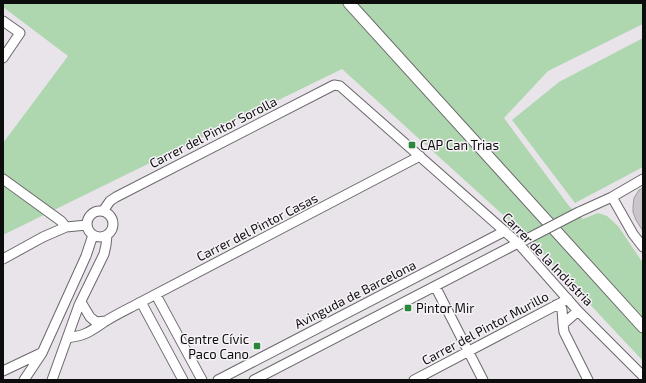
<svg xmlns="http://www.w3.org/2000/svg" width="646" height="383" font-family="'Exo 2',sans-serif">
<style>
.green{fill:#aed7b0}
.building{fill:#cac5ca;stroke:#9f9a9f}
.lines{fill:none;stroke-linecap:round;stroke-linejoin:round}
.minor-casing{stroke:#6b676c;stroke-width:11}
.tertiary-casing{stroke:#6b676c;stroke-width:13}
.minor{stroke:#fff;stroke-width:9}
.tertiary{stroke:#fff;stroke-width:11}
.minor-bridge-casing{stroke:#6b676c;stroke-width:11;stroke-linecap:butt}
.minor-bridge{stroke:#fff;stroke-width:9}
.poi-dot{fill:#2a883a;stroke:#f6f2f7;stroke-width:1.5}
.labels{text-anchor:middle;stroke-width:3;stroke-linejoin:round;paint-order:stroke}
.street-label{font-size:13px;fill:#0e0d0e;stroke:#f6f2f7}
.poi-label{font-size:13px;fill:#0e0d0e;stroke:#f6f2f7;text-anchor:start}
</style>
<rect width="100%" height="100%" fill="#e9e4ea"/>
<path class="green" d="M 3,3 L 643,3 L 643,24 L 548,71 L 504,118 L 569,206 L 583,219 L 598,213 L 607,216 L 618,226 L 643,263 L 643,361 L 522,232 L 342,69 L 3,235 L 3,143 L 68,56 L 3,7 Z
M 643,38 L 643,167 L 575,203 L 512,120 L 559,82 Z"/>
<path class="building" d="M 643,188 L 643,231 L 636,220 L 633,212 L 633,206 L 634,198 L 639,190 Z"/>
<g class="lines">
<g class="minor-casing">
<path id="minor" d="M 3,21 L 20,33 L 3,58
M 3,179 L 61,221 L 66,227
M 612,197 L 633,234 L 643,247
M87 224a13 13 0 1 1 26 0a13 13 0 1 1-26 0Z
M 103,211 L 110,201 L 116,197 L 334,85 L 340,86 L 518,243 L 578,311 L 643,376
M 579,212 L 612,197 L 643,179
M 3,259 L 43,237 L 66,227 L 87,225
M 435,286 L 483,380
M 156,295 L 202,380
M 81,302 L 90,317 L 96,322 L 106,321
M 141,302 L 183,380
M 556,305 L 562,309 L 563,324
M 578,311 L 563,324 L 564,332 L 588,380
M 67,338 C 87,335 89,332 106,321 C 117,314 130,308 141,302 L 420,156
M 3,371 L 41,353
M 24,380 L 42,353 L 86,256 L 93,235
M 52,380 L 79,305 L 104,254 L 106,245 L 107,235
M 218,380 L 505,231
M 254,380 L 522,241
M 414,380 L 568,299"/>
</g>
<g class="tertiary-casing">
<path id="tertiary" d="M 349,3 L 643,327"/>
</g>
<use href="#minor" class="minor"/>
<use href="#tertiary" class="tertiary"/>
<g class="minor-bridge-casing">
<path id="minor-bridge" d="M 525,240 L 579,212"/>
</g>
<use href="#minor-bridge" class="minor-bridge"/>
</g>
<g class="poi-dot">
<rect x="408" y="141" width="8" height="8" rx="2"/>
<rect x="404" y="304" width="8" height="8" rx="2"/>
<rect x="253" y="342" width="8" height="8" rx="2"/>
</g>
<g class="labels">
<g class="street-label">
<text transform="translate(213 132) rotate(-27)" y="5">Carrer del Pintor Sorolla</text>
<text transform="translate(257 227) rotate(-27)" y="5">Carrer del Pintor Casas</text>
<text transform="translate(548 259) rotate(46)" y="5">Carrer de la Indústria</text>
<text transform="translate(355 294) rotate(-27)" y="5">Avinguda de Barcelona</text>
<text transform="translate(485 328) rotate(-28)" y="5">Carrer del Pintor Murillo</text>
</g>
<g class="poi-label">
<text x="420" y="150">CAP Can Trias</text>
<text x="416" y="313">Pintor Mir</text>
<text x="249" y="344" text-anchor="end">Centre Cívic<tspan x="249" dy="15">Paco Cano</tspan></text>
</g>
</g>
<rect width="646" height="383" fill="none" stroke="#0e0d0e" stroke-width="8"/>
</svg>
